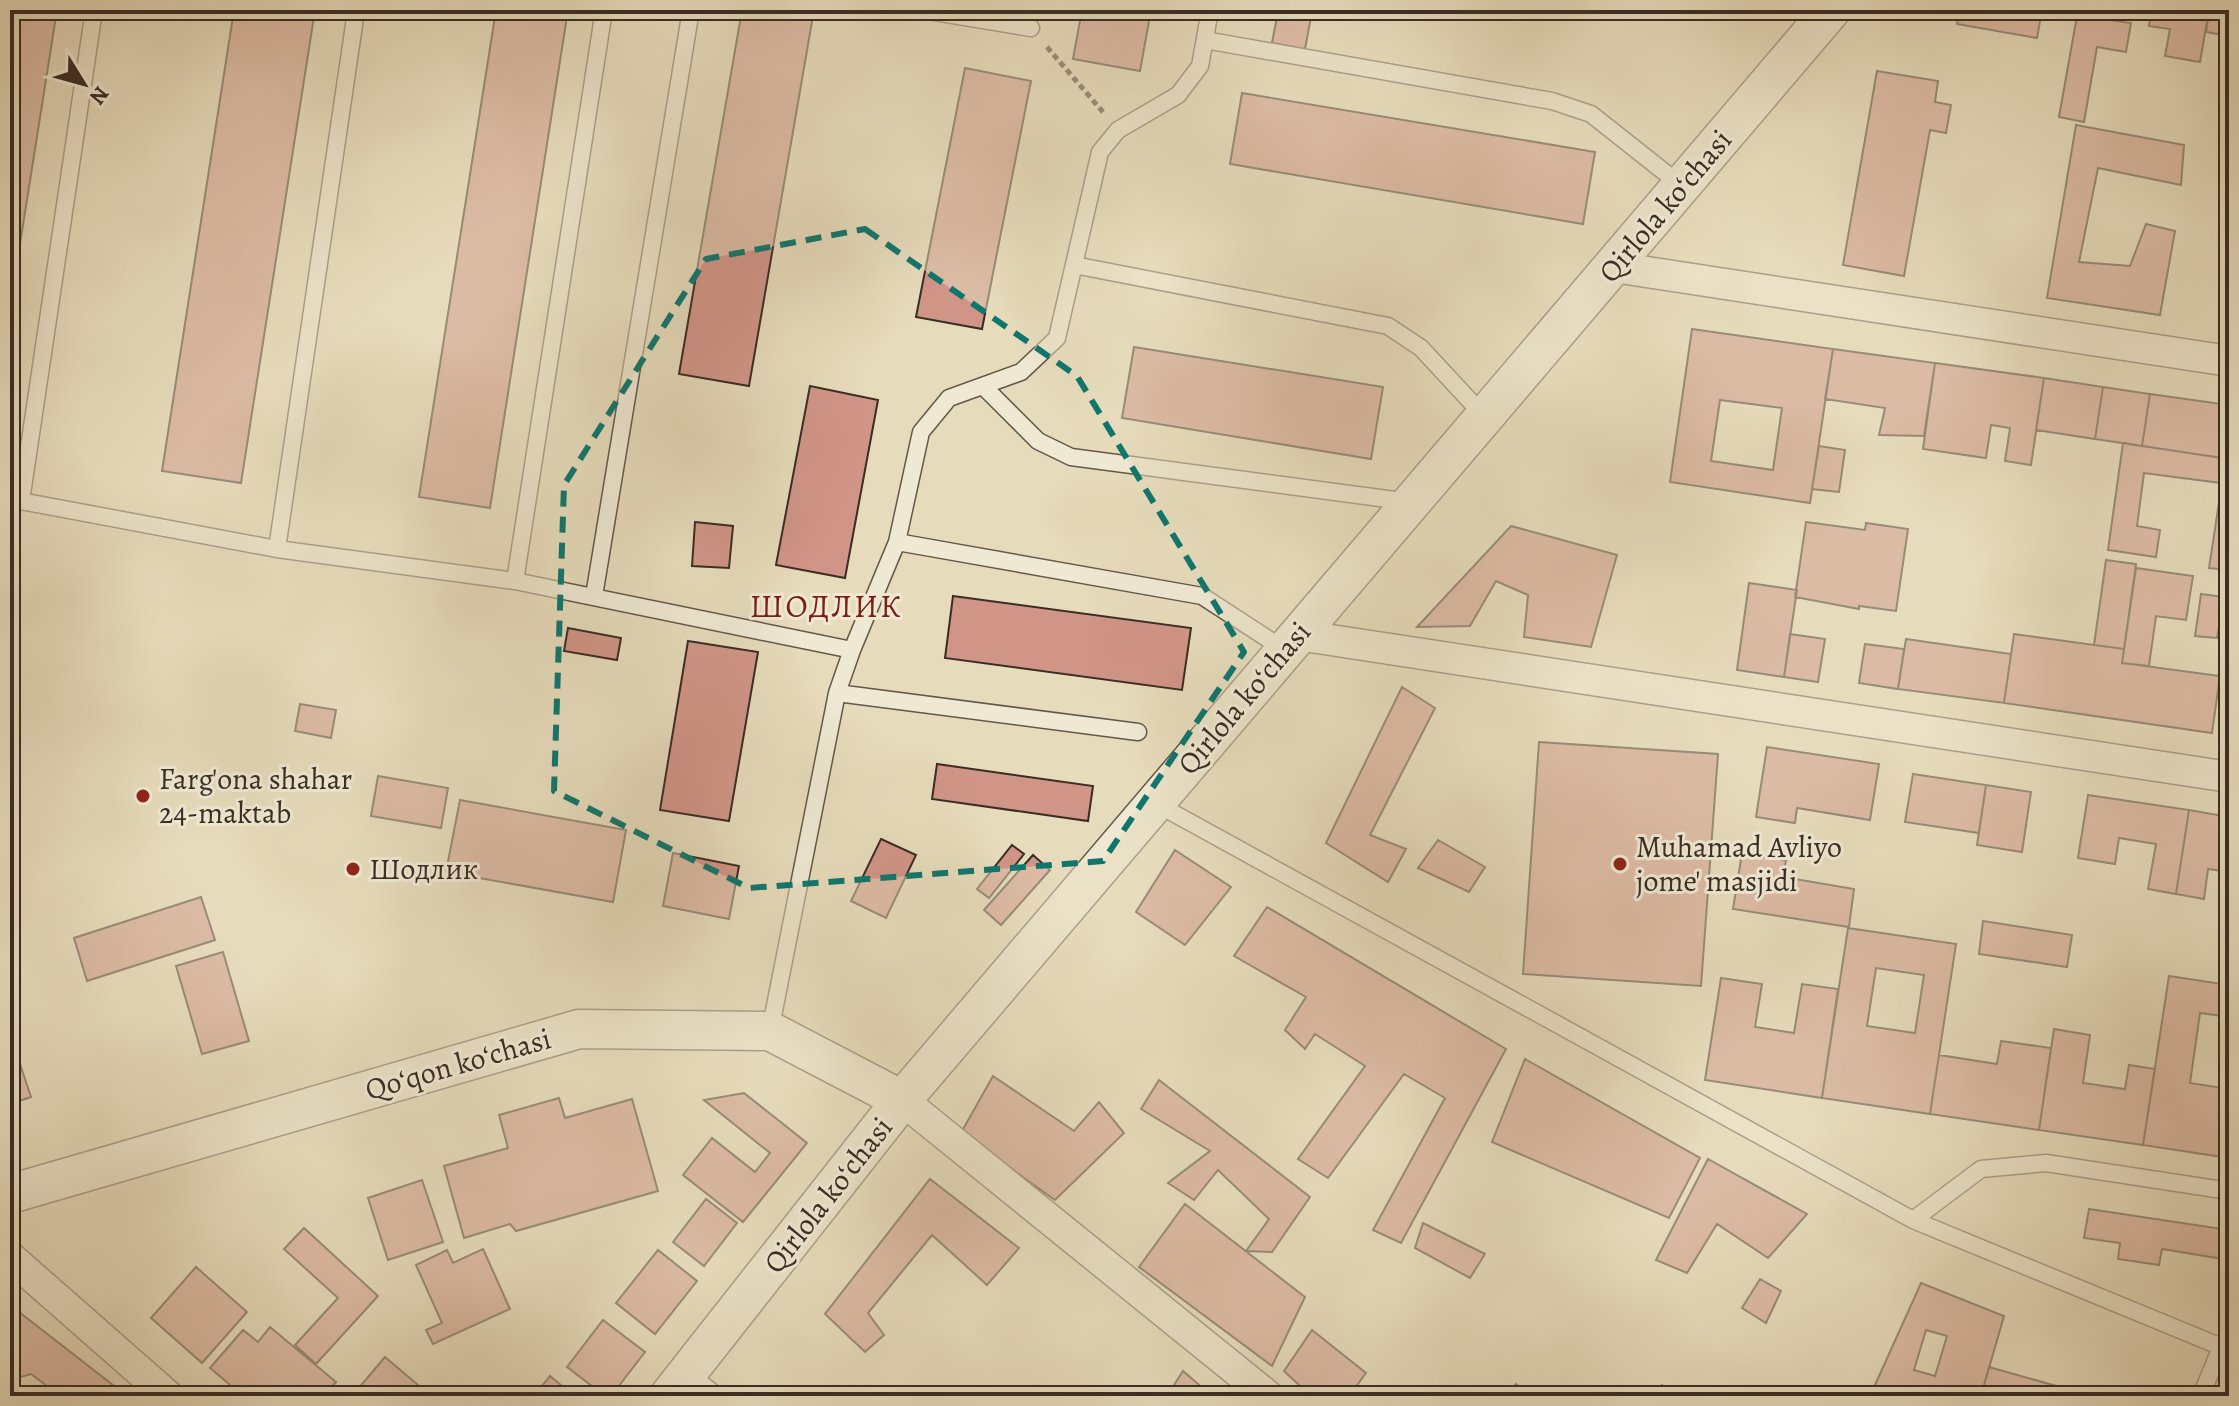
<svg xmlns="http://www.w3.org/2000/svg" width="2239" height="1406" font-family="Alegreya,serif">
<style>
.building{fill:#d19587;stroke:#392d24;stroke-width:2;fill-rule:evenodd}
.lines{fill:none;stroke-linecap:round;stroke-linejoin:round}
.service-casing{stroke:#64584a;stroke-width:19}
.minor-casing{stroke:#64584a;stroke-width:33}
.tertiary-casing{stroke:#64584a;stroke-width:41}
.path{stroke:#392d24;stroke-width:5;stroke-dasharray:6 4;stroke-linecap:butt}
.service{stroke:#efe8d3;stroke-width:16}
.minor{stroke:#efe8d3;stroke-width:30}
.tertiary{stroke:#efe8d3;stroke-width:38}
.marked{fill:none;stroke:#0f766e;stroke-width:6;stroke-dasharray:16 10;stroke-linejoin:round}
.poi-dot{fill:#8f2418;stroke:#efe8d3;stroke-width:3}
.labels{text-anchor:middle;stroke-width:6;stroke-linejoin:round;paint-order:stroke}
.street-label{font-size:30px;fill:#392d24;stroke:#efe8d3}
.poi-label{font-size:30px;fill:#392d24;stroke:#efe8d3;text-anchor:start}
.neighbourhood-label{font-size:32px;letter-spacing:2px;fill:#7a1f14;stroke:#efe8d3}
</style>
<rect width="100%" height="100%" fill="#e6dbbb"/>
<filter id="stains"><feTurbulence type="fractalNoise" baseFrequency=".0025" numOctaves="4"/><feColorMatrix values="0 0 0 0 .2 0 0 0 0 .09 0 0 0 0 .02 0 0 0 .5 -.17"/></filter>
<radialGradient id="worn" r=".72"><stop offset=".6" stop-color="#630" stop-opacity="0"/><stop offset="1" stop-color="#630" stop-opacity=".3"/></radialGradient>
<path class="building" d="M 10,10 L 57,10 L 10,307 Z
M 234,10 L 315,10 L 241,483 L 162,471 Z
M 496,10 L 568,10 L 490,508 L 419,497 Z
M 742,10 L 814,10 L 749,386 L 679,374 Z
M 1082,10 L 1151,10 L 1140,71 L 1073,59 Z
M 1959,10 L 2042,10 L 2037,38 L 1957,24 Z
M 2078,10 L 2104,10 L 2102,19 L 2131,23 L 2126,52 L 2097,47 L 2084,122 L 2059,117 Z
M 2151,10 L 2209,10 L 2200,62 L 2165,56 L 2170,29 L 2149,26 Z
M 2209,10 L 2229,10 L 2229,36 L 2206,32 Z
M 1278,11 L 1311,17 L 1305,49 L 1272,43 Z
M 965,68 L 1031,81 L 982,329 L 916,317 Z
M 1877,71 L 1938,81 L 1935,102 L 1951,105 L 1946,133 L 1930,130 L 1904,276 L 1843,265 Z
M 1242,93 L 1595,152 L 1583,224 L 1230,164 Z
M 2076,125 L 2184,145 L 2181,185 L 2098,168 L 2079,262 L 2130,266 L 2146,224 L 2175,231 L 2160,315 L 2047,298 Z
M 1692,329 L 1833,349 L 1810,503 L 1670,482 ZM 1720,400 L 1782,408 L 1773,470 L 1711,461 Z
M 1134,347 L 1383,387 L 1371,459 L 1122,418 Z
M 1833,349 L 1935,363 L 1924,436 L 1879,435 L 1885,408 L 1825,399 Z
M 1935,363 L 2044,378 L 2031,465 L 2005,461 L 2010,428 L 1991,425 L 1986,458 L 1923,449 Z
M 2044,378 L 2103,387 L 2095,439 L 2036,430 Z
M 810,386 L 878,400 L 845,578 L 776,565 Z
M 2103,387 L 2150,394 L 2142,446 L 2095,439 Z
M 2150,394 L 2229,405 L 2229,459 L 2142,446 Z
M 2123,443 L 2229,459 L 2229,484 L 2144,473 L 2137,526 L 2160,530 L 2156,557 L 2108,550 Z
M 1819,446 L 1845,450 L 1839,492 L 1812,489 Z
M 2222,483 L 2229,484 L 2229,570 L 2209,568 Z
M 695,522 L 733,526 L 729,568 L 692,566 Z
M 1806,522 L 1865,530 L 1866,523 L 1908,529 L 1896,611 L 1859,606 L 1859,609 L 1795,597 Z
M 1511,526 L 1617,555 L 1591,647 L 1524,637 L 1528,595 L 1496,581 L 1470,626 L 1417,627 Z
M 2106,560 L 2136,564 L 2124,649 L 2094,645 Z
M 2136,568 L 2193,576 L 2186,620 L 2156,616 L 2149,666 L 2122,663 Z
M 1749,583 L 1797,590 L 1784,677 L 1737,670 Z
M 2201,594 L 2224,597 L 2217,638 L 2195,636 Z
M 953,596 L 1191,628 L 1182,690 L 945,658 Z
M 568,628 L 621,638 L 617,660 L 564,651 Z
M 1790,634 L 1825,639 L 1818,682 L 1784,677 Z
M 2014,634 L 2124,649 L 2122,663 L 2220,676 L 2212,733 L 2004,703 Z
M 1906,639 L 2011,654 L 2004,703 L 1898,689 Z
M 688,641 L 758,652 L 729,821 L 660,810 Z
M 1865,644 L 1904,649 L 1898,689 L 1859,683 Z
M 1402,687 L 1435,708 L 1370,835 L 1406,849 L 1388,882 L 1326,843 Z
M 300,704 L 336,710 L 331,738 L 295,731 Z
M 1539,742 L 1718,754 L 1701,986 L 1523,974 Z
M 1767,747 L 1879,764 L 1870,820 L 1797,808 L 1795,823 L 1756,817 Z
M 937,764 L 1093,786 L 1088,821 L 932,799 Z
M 1913,774 L 1986,785 L 1979,833 L 1905,822 Z
M 378,776 L 448,788 L 441,828 L 371,816 Z
M 1986,785 L 2031,792 L 2022,852 L 1977,845 Z
M 2088,795 L 2189,810 L 2176,894 L 2148,889 L 2156,844 L 2119,838 L 2115,864 L 2078,858 Z
M 460,800 L 626,830 L 613,902 L 446,872 Z
M 2189,810 L 2229,817 L 2229,872 L 2208,869 L 2204,899 L 2176,894 Z
M 881,839 L 916,855 L 886,918 L 851,901 Z
M 1438,840 L 1485,867 L 1469,892 L 1418,868 Z
M 1012,845 L 1024,854 L 989,898 L 977,889 Z
M 1175,850 L 1231,887 L 1185,945 L 1136,912 Z
M 673,853 L 739,866 L 729,919 L 663,906 Z
M 1742,853 L 1786,860 L 1783,877 L 1854,889 L 1849,927 L 1733,909 Z
M 1033,855 L 1050,870 L 1001,925 L 984,910 Z
M 201,897 L 215,940 L 87,981 L 74,938 Z
M 1267,907 L 1506,1049 L 1401,1243 L 1373,1230 L 1445,1098 L 1404,1074 L 1328,1178 L 1298,1159 L 1365,1066 L 1315,1034 L 1305,1049 L 1285,1030 L 1306,997 L 1234,956 Z
M 1983,921 L 2072,935 L 2067,967 L 1979,954 Z
M 1848,928 L 1956,944 L 1930,1114 L 1822,1098 ZM 1876,968 L 1924,975 L 1915,1033 L 1867,1026 Z
M 223,952 L 249,1041 L 202,1054 L 176,966 Z
M 2169,976 L 2229,985 L 2229,1017 L 2200,1013 L 2190,1083 L 2229,1089 L 2229,1158 L 2143,1145 Z
M 1721,978 L 1762,984 L 1755,1027 L 1794,1033 L 1802,984 L 1838,989 L 1822,1098 L 1705,1080 Z
M 2054,1029 L 2090,1035 L 2083,1083 L 2125,1089 L 2129,1065 L 2155,1069 L 2143,1145 L 2039,1130 Z
M 2001,1041 L 2051,1048 L 2039,1130 L 1930,1114 L 1939,1055 L 1997,1064 Z
M 1525,1059 L 1700,1158 L 1669,1218 L 1492,1142 Z
M 20,1064 L 31,1097 L 10,1104 L 10,1067 Z
M 993,1076 L 1074,1131 L 1099,1102 L 1124,1133 L 1055,1200 L 961,1133 Z
M 1159,1080 L 1310,1197 L 1272,1252 L 1246,1251 L 1269,1219 L 1218,1170 L 1194,1200 L 1168,1183 L 1210,1151 L 1141,1109 Z
M 744,1093 L 807,1143 L 743,1222 L 683,1175 L 712,1138 L 755,1172 L 770,1153 L 704,1100 Z
M 559,1098 L 565,1118 L 632,1099 L 658,1191 L 516,1231 L 510,1224 L 464,1238 L 444,1166 L 508,1148 L 499,1115 Z
M 1708,1159 L 1807,1214 L 1768,1258 L 1717,1224 L 1687,1273 L 1656,1260 Z
M 930,1179 L 1019,1248 L 987,1285 L 932,1235 L 868,1313 L 884,1335 L 865,1352 L 825,1314 Z
M 422,1180 L 443,1242 L 388,1260 L 368,1198 Z
M 706,1199 L 737,1223 L 704,1266 L 673,1242 Z
M 1185,1204 L 1305,1297 L 1272,1366 L 1139,1267 Z
M 2089,1209 L 2229,1230 L 2229,1260 L 2162,1249 L 2159,1265 L 2118,1259 L 2120,1243 L 2084,1238 Z
M 1423,1223 L 1485,1254 L 1470,1278 L 1415,1248 Z
M 304,1228 L 378,1296 L 316,1364 L 295,1345 L 338,1298 L 284,1249 Z
M 483,1249 L 510,1309 L 433,1344 L 426,1330 L 442,1323 L 416,1265 L 447,1250 L 453,1263 Z
M 658,1250 L 697,1281 L 655,1334 L 616,1303 Z
M 196,1267 L 247,1312 L 202,1363 L 151,1318 Z
M 1760,1279 L 1781,1291 L 1766,1323 L 1742,1308 Z
M 1921,1283 L 2004,1316 L 1981,1396 L 1870,1396 ZM 1926,1330 L 1947,1336 L 1935,1376 L 1914,1370 Z
M 10,1305 L 127,1396 L 60,1396 L 31,1374 L 10,1380 Z
M 603,1320 L 645,1352 L 611,1396 L 605,1396 L 567,1367 Z
M 270,1327 L 336,1382 L 324,1396 L 243,1396 L 210,1368 L 243,1330 L 258,1342 Z
M 1312,1330 L 1366,1373 L 1349,1396 L 1311,1396 L 1284,1371 Z
M 385,1357 L 431,1396 L 352,1396 Z
M 1989,1367 L 2081,1393 L 2080,1396 L 1981,1396 Z
M 1183,1371 L 1212,1396 L 1167,1396 Z
M 550,1376 L 574,1396 L 534,1396 Z
M 1516,1384 L 1533,1396 L 1507,1396 Z
M 1662,1385 L 1675,1396 L 1649,1396 Z"/>
<g class="lines">
<g class="service-casing">
<path id="service" d="M 922,10 L 1031,28
M 1205,40 L 1552,101 L 1591,114 L 1682,186
M 1074,265 L 1388,326 L 1421,348 L 1485,417
M 983,386 L 1038,441 L 1071,457 L 1410,502
M 10,499 L 277,549 L 515,581 L 852,650
M 21,501 L 94,10
M 897,542 L 1202,596 L 1285,650
M 277,549 L 355,18
M 515,581 L 604,10
M 594,596 L 691,10
M 837,693 L 1138,732
M 1155,803 L 1913,1220 L 1981,1169 L 2046,1163 L 2229,1191
M 770,1031 L 837,693 L 852,650 L 897,542 L 921,432 L 949,398 L 1021,372 L 1057,338 L 1100,152 L 1118,130 L 1178,95 L 1200,66 L 1210,10
M 1913,1220 L 2229,1350
M 2201,1396 L 2221,1347"/>
</g>
<g class="minor-casing">
<path id="minor" d="M 1614,267 L 2229,361
M 1298,635 L 2229,777
M 902,1100 L 1268,1396
M 10,1257 L 168,1396
M 683,1378 L 706,1396"/>
</g>
<g class="tertiary-casing">
<path id="tertiary" d="M 10,1194 L 579,1029 L 770,1031 L 902,1100
M 669,1396 L 902,1100 L 1831,10"/>
</g>
<path class="path" d="M 1047,47 L 1103,112"/>
<use href="#service" class="service"/>
<use href="#minor" class="minor"/>
<use href="#tertiary" class="tertiary"/>
</g>
<path d="M0 0H2239V1406H0ZM 865,229 L 1077,376 L 1244,652 L 1103,861 L 749,888 L 554,791 L 564,485 L 706,259 Z" fill="#e6dbbb" fill-opacity=".55" fill-rule="evenodd"/>
<path class="marked" d="M 865,229 L 1077,376 L 1244,652 L 1103,861 L 749,888 L 554,791 L 564,485 L 706,259 Z"/>
<g class="poi-dot">
<circle cx="143" cy="796" r="8"/>
<circle cx="1620" cy="864" r="8"/>
<circle cx="353" cy="869" r="8"/>
</g>
<g class="labels">
<g class="street-label">
<text transform="translate(1665 206) rotate(-50)" y="10">Qirlola koʻchasi</text>
<text transform="translate(1244 698) rotate(-50)" y="10">Qirlola koʻchasi</text>
<text transform="translate(458 1064) rotate(-16)" y="10">Qoʻqon koʻchasi</text>
<text transform="translate(828 1195) rotate(-52)" y="10">Qirlola koʻchasi</text>
</g>
<g class="poi-label">
<text x="159" y="789">Farg'ona shahar<tspan x="159" dy="34">24-maktab</tspan></text>
<text x="1636" y="857">Muhamad Avliyo<tspan x="1636" dy="34">jome' masjidi</tspan></text>
<text x="369" y="879">Шодлик</text>
</g>
<g class="neighbourhood-label">
<text x="826" y="617">ШОДЛИК</text>
</g>
</g>
<rect width="2239" height="1406" fill="none" stroke="#e6dbbb" stroke-width="40"/>
<rect x="12" y="12" width="2215" height="1382" fill="none" stroke="#392d24" stroke-width="4"/>
<rect x="20" y="20" width="2199" height="1366" fill="none" stroke="#392d24" stroke-width="2"/>
<g transform="translate(84 84) rotate(127)" stroke="#efe8d3" stroke-width="6" paint-order="stroke">
<path d="M0-6L14 30L0 20L-14 30Z" fill="#392d24"/>
<text y="-12" font-size="22" font-weight="bold" text-anchor="middle" fill="#392d24">N</text>
</g>
<rect width="100%" height="100%" filter="url(#stains)"/>
<rect width="100%" height="100%" fill="url(#worn)"/>
</svg>
